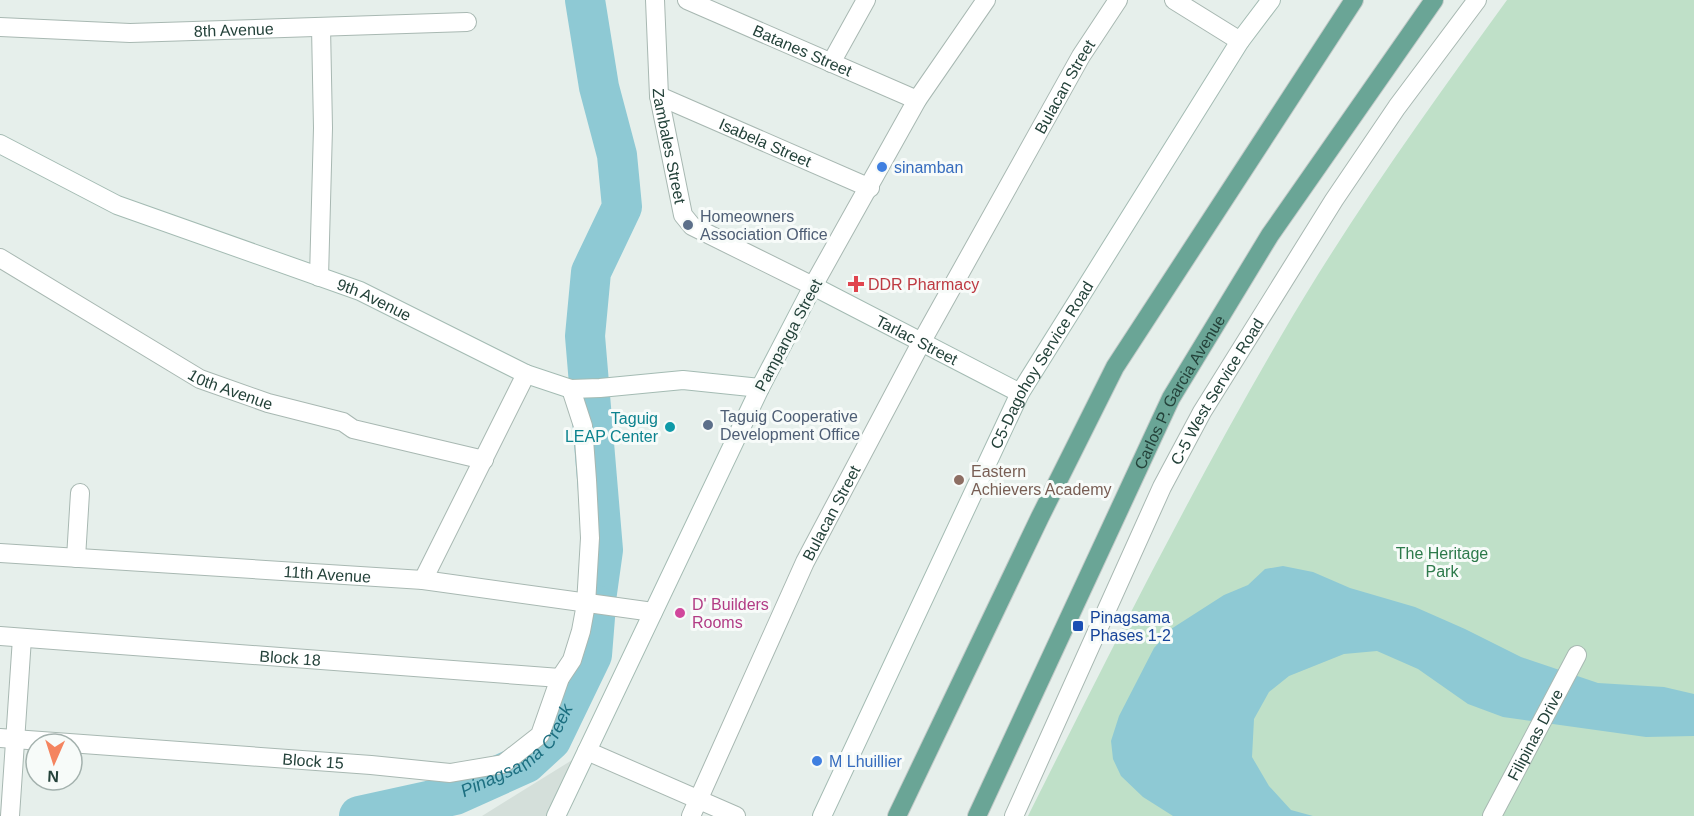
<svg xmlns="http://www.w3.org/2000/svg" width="1694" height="816" font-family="Arial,sans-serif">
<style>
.built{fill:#d4dfda}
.green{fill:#bfe0c8}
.water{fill:#8ec9d4}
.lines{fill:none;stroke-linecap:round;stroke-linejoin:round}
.river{stroke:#8ec9d4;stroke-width:40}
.street-casing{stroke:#a8b8b2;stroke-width:20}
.secondary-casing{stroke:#a4bbb3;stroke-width:20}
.primary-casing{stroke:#c2cac8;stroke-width:20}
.street{stroke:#fff;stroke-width:18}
.secondary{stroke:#fff;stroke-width:18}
.primary{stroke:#6aa596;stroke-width:18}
.shop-dot{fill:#3f7fe0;stroke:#f7fbf9;stroke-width:2}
.service-dot{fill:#5c6f8a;stroke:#f7fbf9;stroke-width:2}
.health-dot{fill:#e0444e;stroke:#f7fbf9;stroke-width:2}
.culture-dot{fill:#0f9aa8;stroke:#f7fbf9;stroke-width:2}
.education-dot{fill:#8d6e63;stroke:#f7fbf9;stroke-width:2}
.hotel-dot{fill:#d1479c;stroke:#f7fbf9;stroke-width:2}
.transit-dot{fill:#1a4fb4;stroke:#f7fbf9;stroke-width:2}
.labels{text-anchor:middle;stroke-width:6;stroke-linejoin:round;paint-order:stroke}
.street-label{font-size:16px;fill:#24423a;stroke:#f7fbf9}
.shop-label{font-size:16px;fill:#366cbe;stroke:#f7fbf9;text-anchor:start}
.service-label{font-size:16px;fill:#4e5e75;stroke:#f7fbf9;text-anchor:start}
.health-label{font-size:16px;fill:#be3a42;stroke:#f7fbf9;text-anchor:start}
.culture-label{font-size:16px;fill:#0d838f;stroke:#f7fbf9;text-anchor:end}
.education-label{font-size:16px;fill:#785e54;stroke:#f7fbf9;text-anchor:start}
.park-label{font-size:16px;fill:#2d7a4b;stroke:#f7fbf9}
.hotel-label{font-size:16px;fill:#b23c85;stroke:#f7fbf9;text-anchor:start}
.transit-label{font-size:16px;fill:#164399;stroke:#f7fbf9;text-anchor:start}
.water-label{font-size:18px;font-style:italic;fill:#1c6f80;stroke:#f7fbf9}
</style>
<rect width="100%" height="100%" fill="#e6efeb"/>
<path class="built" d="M 577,757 L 546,816 L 482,816 Z"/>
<path class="green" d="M 1507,0 L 1694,0 L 1694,816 L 1028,816 C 1109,654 1190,492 1281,336 C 1349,219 1428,109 1507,0 Z"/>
<path class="water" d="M 1283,566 L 1313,572 L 1350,588 L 1415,607 L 1465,629 L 1521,657 L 1598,683 L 1664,687 L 1694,694 L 1694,736 L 1646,737 L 1503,717 L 1468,704 L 1418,669 L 1377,651 L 1344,654 L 1289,676 L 1269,692 L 1254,719 L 1252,757 L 1269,786 L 1291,810 L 1313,816 L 1173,816 L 1143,797 L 1121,776 L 1113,759 L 1111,741 L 1119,716 L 1154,648 L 1171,629 L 1224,595 L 1248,585 L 1265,569 Z"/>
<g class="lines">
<g class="river">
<path d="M 585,0 L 599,87 L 617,155 L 622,207 L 591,272 L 585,336 L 603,550 L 596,600"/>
<path id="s1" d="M 359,816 L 455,795 L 526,763 L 551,740 L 592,655 L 596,605"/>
</g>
<g class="street-casing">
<g id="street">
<path id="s2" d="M 655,0 L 659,96 L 683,215 L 692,226 L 813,286 L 917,100 L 986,0"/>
<path id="s3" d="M 687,0 L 917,100"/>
<path d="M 1174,0 L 1240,41"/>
<path id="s4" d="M 0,27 L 130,33 L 467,22"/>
<path d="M 831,63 L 866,0"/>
<path id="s5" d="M 659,96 L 870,188"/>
<path id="s6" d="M 0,258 L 200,379 L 268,403 L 343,422 L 353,429 L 484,460"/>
<path d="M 319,277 L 323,128 L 321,27"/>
<path id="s7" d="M 0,553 L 423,580 L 653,612"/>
<path d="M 76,558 L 80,493"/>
<path d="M 423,580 L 526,374"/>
<path id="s8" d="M 0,636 L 560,678"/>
<path id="s9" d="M 0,738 L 371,765 L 450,773 L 503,764 L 540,735 L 560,678 L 572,660 L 581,631 L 586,604 L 590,538 L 587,480 L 583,426 L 571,389"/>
<path d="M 587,751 L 736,816"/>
<path d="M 10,816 L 22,638"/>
<path id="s10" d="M 691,816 L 805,562 L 922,341 L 1081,56 L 1118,0"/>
<path id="s11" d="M 1014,816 L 1162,487 L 1202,412 L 1334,200 L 1397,107 L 1477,0"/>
<path id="s12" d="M 1492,816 L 1577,655"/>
</g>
</g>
<g class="secondary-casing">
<g id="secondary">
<path id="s13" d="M 0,144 L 117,205 L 360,291 L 526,374 L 571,389 L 600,388 L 683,380 L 760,388"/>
<path id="s14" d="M 556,816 L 760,388 L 813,286 L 1020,393"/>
<path id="s15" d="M 822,816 L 1020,393 L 1240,41 L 1271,0"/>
</g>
</g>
<g class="primary-casing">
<g id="primary">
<path d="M 897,816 L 1040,517 L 1115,367 L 1354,0"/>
<path id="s16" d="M 977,816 L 1171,398 L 1270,235 L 1434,0"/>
</g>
</g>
<use href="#street" class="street"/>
<use href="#secondary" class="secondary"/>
<use href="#primary" class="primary"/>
</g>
<g class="shop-dot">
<circle cx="882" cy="167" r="6"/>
<circle cx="817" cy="761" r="6"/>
</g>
<g class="service-dot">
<circle cx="688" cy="225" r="6"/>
<circle cx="708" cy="425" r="6"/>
</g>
<path class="health-dot" d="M853 275h6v6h6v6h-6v6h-6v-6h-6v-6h6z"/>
<circle class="culture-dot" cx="670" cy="427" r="6"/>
<circle class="education-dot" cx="959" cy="480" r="6"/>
<circle class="hotel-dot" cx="680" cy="613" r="6"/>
<rect class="transit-dot" x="1072" y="620" width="12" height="12" rx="3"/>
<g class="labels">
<g class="street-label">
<text dy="6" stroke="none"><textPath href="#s4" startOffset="234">8th Avenue</textPath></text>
<text dy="6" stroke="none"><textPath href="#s3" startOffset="126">Batanes Street</textPath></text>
<text dy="6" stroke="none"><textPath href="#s10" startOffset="820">Bulacan Street</textPath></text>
<text dy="6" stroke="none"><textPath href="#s5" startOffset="116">Isabela Street</textPath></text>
<text dy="6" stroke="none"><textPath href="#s2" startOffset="147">Zambales Street</textPath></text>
<text dy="6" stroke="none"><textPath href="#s13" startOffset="406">9th Avenue</textPath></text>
<text transform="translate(788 335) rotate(-62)" y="6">Pampanga Street</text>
<text dy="6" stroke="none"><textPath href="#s14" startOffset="706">Tarlac Street</textPath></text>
<text dy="6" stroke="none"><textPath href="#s15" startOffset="502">C5-Dagohoy Service Road</textPath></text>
<text dy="6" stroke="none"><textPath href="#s6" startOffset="266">10th Avenue</textPath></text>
<text dy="6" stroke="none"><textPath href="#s11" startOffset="471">C-5 West Service Road</textPath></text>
<text dy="6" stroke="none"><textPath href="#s16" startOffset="470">Carlos P. Garcia Avenue</textPath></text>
<text dy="6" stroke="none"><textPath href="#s10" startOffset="334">Bulacan Street</textPath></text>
<text dy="6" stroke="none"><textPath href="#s7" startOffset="328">11th Avenue</textPath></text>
<text dy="6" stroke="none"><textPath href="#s8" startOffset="291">Block 18</textPath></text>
<text dy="6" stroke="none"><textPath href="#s12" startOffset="92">Filipinas Drive</textPath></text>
<text dy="6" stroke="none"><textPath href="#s9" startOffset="314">Block 15</textPath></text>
</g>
<g class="shop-label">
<text x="894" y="173">sinamban</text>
<text x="829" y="767">M Lhuillier</text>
</g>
<g class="service-label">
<text x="700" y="222">Homeowners<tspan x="700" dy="18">Association Office</tspan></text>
<text x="720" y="422">Taguig Cooperative<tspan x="720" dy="18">Development Office</tspan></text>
</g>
<g class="health-label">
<text x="868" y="290">DDR Pharmacy</text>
</g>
<g class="culture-label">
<text x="658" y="424">Taguig<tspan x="658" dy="18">LEAP Center</tspan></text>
</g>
<g class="education-label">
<text x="971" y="477">Eastern<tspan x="971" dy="18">Achievers Academy</tspan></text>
</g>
<g class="park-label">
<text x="1442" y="559">The Heritage<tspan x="1442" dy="18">Park</tspan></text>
</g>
<g class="hotel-label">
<text x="692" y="610">D' Builders<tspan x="692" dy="18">Rooms</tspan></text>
</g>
<g class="transit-label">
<text x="1090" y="623">Pinagsama<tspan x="1090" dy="18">Phases 1-2</tspan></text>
</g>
<g class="water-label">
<text dy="6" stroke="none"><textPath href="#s1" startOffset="177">Pinagsama Creek</textPath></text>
</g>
</g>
<g transform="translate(54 762) rotate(183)"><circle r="28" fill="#f7fbf9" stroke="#a3b1ad" stroke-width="1.5"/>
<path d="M0-4.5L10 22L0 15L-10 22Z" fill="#f4845f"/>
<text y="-9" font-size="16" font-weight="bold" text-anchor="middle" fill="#24423a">N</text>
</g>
</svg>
